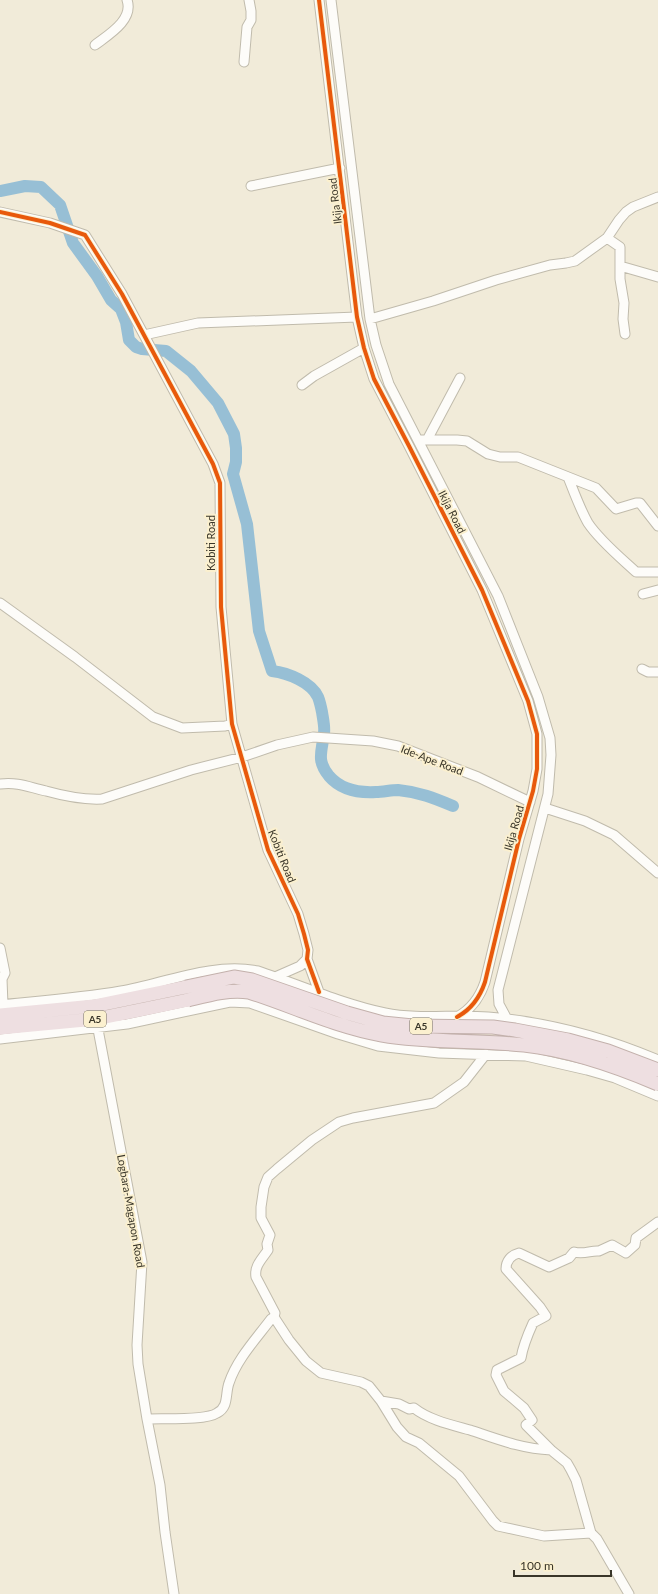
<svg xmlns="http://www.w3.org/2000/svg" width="658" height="1594" font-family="Lato,sans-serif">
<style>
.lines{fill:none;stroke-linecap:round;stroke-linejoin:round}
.river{stroke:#97bfd5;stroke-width:12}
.minor-casing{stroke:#c0bbac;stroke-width:11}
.highway-casing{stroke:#c3b1ac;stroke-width:15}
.minor{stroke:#fdfcf9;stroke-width:9}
.highway{stroke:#eedfe1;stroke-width:13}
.highway-bridge-casing{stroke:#c3b1ac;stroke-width:15;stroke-linecap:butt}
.highway-bridge{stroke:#eedfe1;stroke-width:13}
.cycleway-casing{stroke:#fbf0cf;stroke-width:6}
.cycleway{stroke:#e8590c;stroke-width:4}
.labels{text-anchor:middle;stroke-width:4;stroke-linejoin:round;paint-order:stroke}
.shield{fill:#fbf0cf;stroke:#746e5b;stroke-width:1}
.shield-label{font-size:10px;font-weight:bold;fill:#3a3629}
.street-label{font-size:11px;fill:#3a3629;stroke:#fbf0cf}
</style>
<rect width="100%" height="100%" fill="#f1ebd9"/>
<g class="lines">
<path class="river" d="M 0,191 L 25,186 L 41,187 L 60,205 L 73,243 L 97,276 L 111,300 L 121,309 L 126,322 L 129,340 L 136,347 L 142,349 L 166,351 L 191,371 L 218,403 L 234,434 L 236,448 L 236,462 L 233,474 L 247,524 L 259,631 L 272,671 C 288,673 311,682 318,697 C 320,702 321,707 322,712 C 323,719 325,727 324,733 C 322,752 316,760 329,776 C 341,790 359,793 376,792 C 383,792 391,790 398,790 C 419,792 434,798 453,806"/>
<g class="minor-casing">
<path id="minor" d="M 319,0 L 357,317 L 364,348 L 374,379 L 409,446 L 482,590 L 528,701 L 537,734 L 537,769 L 533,791 L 519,839 L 485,982 C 480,997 472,1009 457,1017
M 331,0 L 370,319 L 376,345 L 389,384 L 498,596 L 538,697 L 550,738 L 551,755 L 548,794 L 498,990 L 499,1004 L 507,1019
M 95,45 C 108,35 134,20 127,0
M 244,62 L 247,27 L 251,20 L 251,11 L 249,0
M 251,186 L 340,168
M 0,212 L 50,223 L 85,235 L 122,294 L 213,464 L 220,483 L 221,607 L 232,724 L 268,850 L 298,914 L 304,934 L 308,950 L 307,959 L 319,992
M 607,238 L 620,247 L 620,279 L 624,303 L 623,319 L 625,334
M 620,266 L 658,277
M 370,319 L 433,301 L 496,280 L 550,265 L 566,263 L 575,261 L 607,238 L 619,220 L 626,212 L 633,207 L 658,197
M 144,335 L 198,323 L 357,317
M 302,385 L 314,376 L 364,348
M 419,440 L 457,440 L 467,441 L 488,454 L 500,457 L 518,457 L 596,488 L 616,509 L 636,503 L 640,503 L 658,526
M 427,440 L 460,378
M 568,477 C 574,492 580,509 588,523 C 600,541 621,558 636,572 L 658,572
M 643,594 L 658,590
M 0,603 L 75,657 L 153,717 L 182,728 L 225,726 L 232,724
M 642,669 L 648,672 L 658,672
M 0,784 C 19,782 28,787 46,791 C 64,796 83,800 102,799 L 191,770 L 242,757 L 277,745 L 313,737 L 373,741 L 398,746 L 478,777 L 530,802
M 545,808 L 585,821 L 614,835 L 658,873
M 0,948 L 5,973 L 2,979 L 3,1005
M 275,977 L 300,966 L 307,959
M 0,1005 C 40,1001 81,998 121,991 C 165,983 213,962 258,971 C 300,985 342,1004 385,1013 C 419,1020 454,1014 488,1017 C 547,1022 604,1037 658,1060
M 97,1024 L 142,1262 L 137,1345 L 138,1364 L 147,1419 L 160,1485 L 165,1532 L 174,1594
M 0,1039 L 127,1024 L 230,1002 L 250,1003 L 338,1034 L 378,1046 L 439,1053 L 526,1056 L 587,1070 L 615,1078 L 658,1096
M 486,1054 L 464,1082 L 434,1103 L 353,1118 L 339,1122 L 312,1140 L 277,1169 L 268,1177 L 264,1187 L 261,1207 L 261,1218 L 270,1235 L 267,1244 L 268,1250 C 262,1259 254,1266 256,1277 L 275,1313 L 274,1317 L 289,1340 L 306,1361 L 321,1373 L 361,1382 L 369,1386 L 381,1401 L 397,1427 L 406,1437 L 419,1443 L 459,1476 L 493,1521 L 498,1526 L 544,1536 L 591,1533
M 381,1401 L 399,1404 L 409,1409 L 414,1408 C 429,1420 452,1425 470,1430 C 497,1439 522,1449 551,1450
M 147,1419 C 163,1418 205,1421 217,1413 C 229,1407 225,1394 229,1383 C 237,1359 256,1339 271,1319 L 274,1317
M 629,1594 L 597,1539 L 591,1533 L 576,1480 L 571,1470 L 567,1463 L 551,1450 L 526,1425 L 532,1420 L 524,1408 L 504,1391 L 496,1375 L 497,1370 L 521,1358 C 523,1346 528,1334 533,1323 L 546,1316 L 540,1307 L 506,1269 C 506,1261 511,1255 519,1253 L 549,1267 L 569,1258 L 574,1252 C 584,1255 591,1250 599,1251 L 612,1245 L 626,1253 L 635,1245 L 636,1238 L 658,1222"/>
</g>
<g class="highway-casing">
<path id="highway" d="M 0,1015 L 94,1006 L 186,987
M 0,1028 L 96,1019 L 188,1000"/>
</g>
<use href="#minor" class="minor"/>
<use href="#highway" class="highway"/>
<g class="highway-bridge-casing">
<path id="highway-bridge" d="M 186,987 L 234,977 L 252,980 L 347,1013 L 383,1023 L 413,1026 L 493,1027 L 515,1030 L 568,1040 L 608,1051 L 658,1070
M 188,1000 C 208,995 228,989 249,992 C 293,1006 336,1027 382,1035 C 429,1043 477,1040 524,1045 C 570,1050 616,1066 658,1084"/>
</g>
<use href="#highway-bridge" class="highway-bridge"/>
<g class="cycleway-casing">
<path id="cycleway" d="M 319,0 L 357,317 L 364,348 L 374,379 L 409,446 L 482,590 L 528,701 L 537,734 L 537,769 L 533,791 L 519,839 L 485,982 C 480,997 472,1009 457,1017
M 0,212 L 50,223 L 85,235 L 122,294 L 213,464 L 220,483 L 221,607 L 232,724 L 268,850 L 298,914 L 304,934 L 308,950 L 307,959 L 319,992"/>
</g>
<use href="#cycleway" class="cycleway"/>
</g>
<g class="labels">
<g class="shield">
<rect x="84" y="1011" width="22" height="16" rx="3"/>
<rect x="410" y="1018" width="22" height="16" rx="3"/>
</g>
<g class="shield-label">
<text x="95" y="1023">A5</text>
<text x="421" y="1030">A5</text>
</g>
<g class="street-label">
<text transform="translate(335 201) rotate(-97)" y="4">Ikija Road</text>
<text transform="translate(452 512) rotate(63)" y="4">Ikija Road</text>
<text transform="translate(211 543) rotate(-90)" y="4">Kobiti Road</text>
<text transform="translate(432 760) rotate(21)" y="4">Ide-Ape Road</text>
<text transform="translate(514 828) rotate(-74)" y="4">Ikija Road</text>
<text transform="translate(282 856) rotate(68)" y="4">Kobiti Road</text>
<text transform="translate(131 1211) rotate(80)" y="4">Logbara-Magapon Road</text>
</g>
</g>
<path d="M514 1570v6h97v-6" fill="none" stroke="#3a3629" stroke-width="2"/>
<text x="520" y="1570" font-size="12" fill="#3a3629" stroke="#fbf0cf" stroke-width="3" paint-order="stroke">100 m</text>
</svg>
